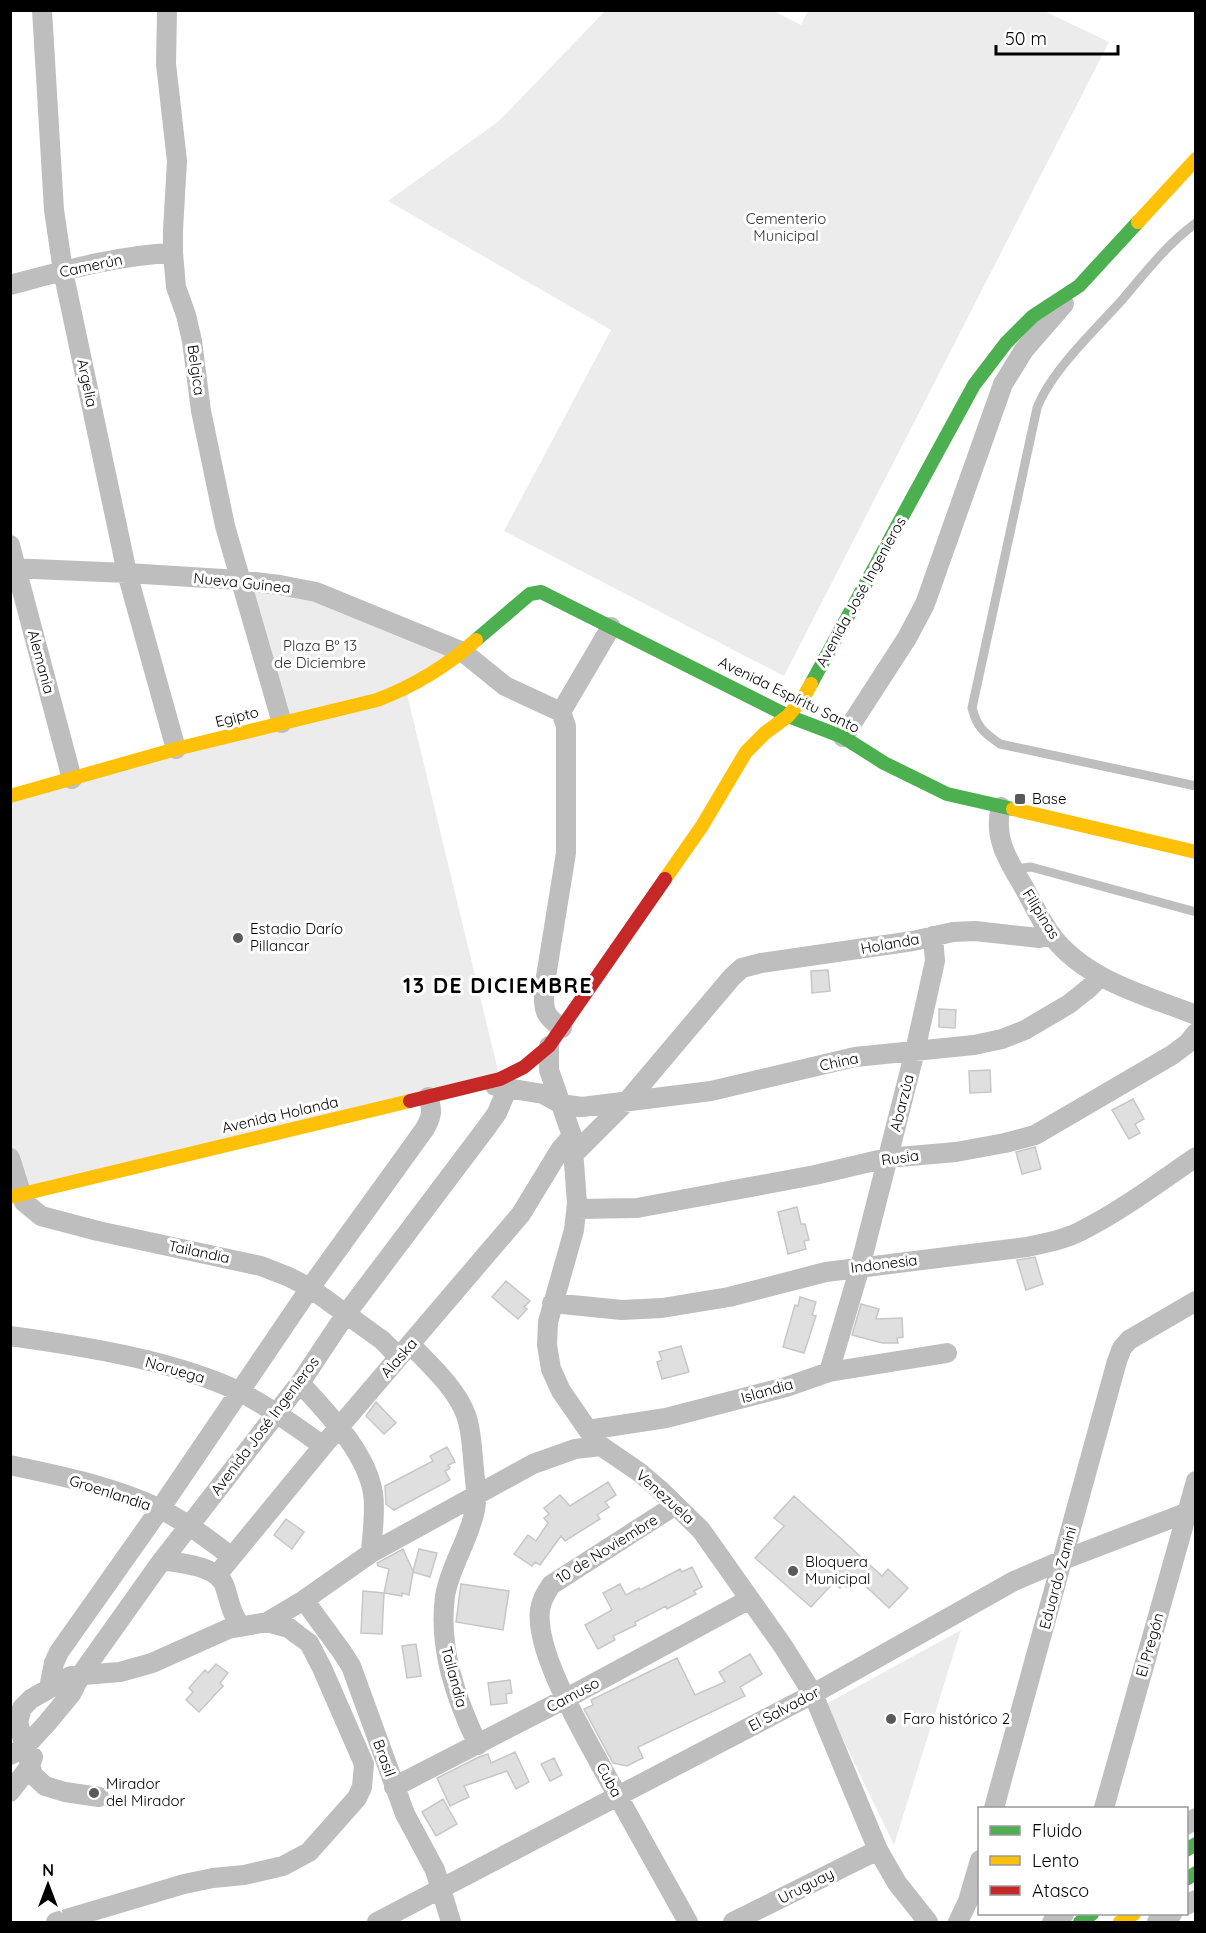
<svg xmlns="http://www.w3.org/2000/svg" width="1206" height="1933" font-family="Quicksand,sans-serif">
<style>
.green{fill:#ececec}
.building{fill:#dfdfdf;stroke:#c7c7c7;stroke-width:1.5}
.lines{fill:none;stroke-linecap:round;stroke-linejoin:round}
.lane{stroke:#bebebe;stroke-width:9}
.street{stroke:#bebebe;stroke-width:20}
.fast{stroke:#4caf50;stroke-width:14}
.slow{stroke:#ffc107;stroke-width:14}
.jam{stroke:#c62828;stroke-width:14}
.poi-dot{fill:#595959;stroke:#fff;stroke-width:2}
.labels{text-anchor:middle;stroke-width:6;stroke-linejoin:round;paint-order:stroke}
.park-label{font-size:15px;fill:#333;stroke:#fff}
.street-label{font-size:15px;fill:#000;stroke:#fff}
.poi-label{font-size:15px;fill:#000;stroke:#fff;text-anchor:start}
.district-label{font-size:21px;font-weight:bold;letter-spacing:1.5px;fill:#000;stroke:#fff}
</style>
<rect width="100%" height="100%" fill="#fff"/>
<path class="green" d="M 605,11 L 774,11 L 801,25 L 808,11 L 1044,11 L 1109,42 L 784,676 L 504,531 L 611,330 L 388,201 L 499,121 Z
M 239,580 L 280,585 L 463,652 L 406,690 L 500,1079 L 21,1195 L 10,1158 L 10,796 L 281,723 Z
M 961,1630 L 894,1845 L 826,1704 Z"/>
<path class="building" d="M 828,970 L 830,991 L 812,993 L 811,971 Z
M 939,1009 L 956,1010 L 955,1028 L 939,1027 Z
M 990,1070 L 991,1092 L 970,1093 L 969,1071 Z
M 1133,1099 L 1144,1119 L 1135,1124 L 1140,1133 L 1129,1139 L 1112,1110 Z
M 1035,1147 L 1041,1169 L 1022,1174 L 1016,1152 Z
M 797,1207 L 801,1224 L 805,1224 L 809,1240 L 804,1241 L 806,1249 L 788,1254 L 778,1212 Z
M 1035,1257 L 1043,1284 L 1026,1290 L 1017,1260 Z
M 506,1281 L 530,1301 L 524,1307 L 527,1309 L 518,1319 L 492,1297 Z
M 800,1297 L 816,1302 L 812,1315 L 816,1316 L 804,1353 L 783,1347 L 795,1305 L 798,1306 Z
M 861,1304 L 879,1309 L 876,1319 L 902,1318 L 903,1337 L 897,1338 L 898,1343 L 882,1343 L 852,1335 Z
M 681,1346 L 689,1372 L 662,1379 L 657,1362 L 662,1360 L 659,1352 Z
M 376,1402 L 396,1423 L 384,1434 L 366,1416 Z
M 447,1447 L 455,1462 L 448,1465 L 450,1468 L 445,1471 L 450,1480 L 394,1510 L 386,1504 L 385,1486 L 433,1461 L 430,1456 Z
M 608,1482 L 616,1495 L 605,1502 L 609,1507 L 597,1515 L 600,1519 L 565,1541 L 561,1536 L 540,1565 L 535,1562 L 532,1566 L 514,1554 L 528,1535 L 536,1541 L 548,1523 L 544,1518 L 549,1514 L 544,1508 L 560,1495 L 570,1506 Z
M 794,1496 L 882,1576 L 888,1569 L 908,1588 L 889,1608 L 856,1577 L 846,1587 L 843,1584 L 840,1588 L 834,1582 L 811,1607 L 755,1558 L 784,1526 L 774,1518 Z
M 286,1519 L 304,1532 L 292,1549 L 274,1535 Z
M 403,1549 L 413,1571 L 419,1549 L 437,1553 L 430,1577 L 413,1572 L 409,1595 L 402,1593 L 402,1596 L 384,1593 L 389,1569 L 378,1566 L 377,1563 Z
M 692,1567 L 702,1587 L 694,1591 L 696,1594 L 667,1609 L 666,1606 L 635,1622 L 636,1625 L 613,1636 L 615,1640 L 598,1649 L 585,1625 L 612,1610 L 603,1593 L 620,1584 L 626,1595 L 639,1588 L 640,1590 L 680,1569 L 682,1572 Z
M 461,1584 L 509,1591 L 503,1630 L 456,1622 Z
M 363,1591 L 384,1593 L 382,1634 L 361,1633 Z
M 416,1644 L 421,1676 L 407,1678 L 402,1646 Z
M 750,1654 L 762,1674 L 740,1687 L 745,1696 L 638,1747 L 643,1758 L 627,1766 L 613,1763 L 584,1709 L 593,1705 L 591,1700 L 677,1658 L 695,1695 L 725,1682 L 719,1672 Z
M 216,1664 L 228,1673 L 220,1683 L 223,1686 L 199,1712 L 186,1700 L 193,1692 L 189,1688 L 205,1670 L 208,1673 Z
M 510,1680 L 512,1693 L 506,1694 L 507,1703 L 491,1705 L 488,1683 Z
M 515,1752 L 529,1782 L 516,1789 L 507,1771 L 464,1786 L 469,1797 L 450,1806 L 437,1778 L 479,1757 L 488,1754 L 491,1763 Z
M 554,1758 L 562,1775 L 550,1781 L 541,1764 Z
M 443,1799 L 457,1824 L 436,1836 L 422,1812 Z"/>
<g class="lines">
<path class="lane" d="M 1196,223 C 1167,244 1145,273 1122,300 C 1095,330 1051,371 1037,408 L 972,708 C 977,727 983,732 1000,744 L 1196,786
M 1013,869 L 1031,867 L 1196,912"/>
<path class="street" d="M 42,10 L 54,210 L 63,271 L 127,573 L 176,749
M 167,10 L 166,64 L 177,161 L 173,230 L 173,253 L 176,287 L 186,315 L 192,341 L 201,411 L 225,526 L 282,723
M 10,285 C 63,271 118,255 173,253
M 10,545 L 72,779
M 10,568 L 127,573 L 239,580 L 280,585 L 316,592 L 463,652 L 505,686 L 561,712 L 566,726 L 566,853 L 544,989 C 544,1011 543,1015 562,1028
M 561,712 L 611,627
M 843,737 L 907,638 L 925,604 L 1003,384 L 1024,350 L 1064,304
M 1001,807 C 993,836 1007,859 1022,884 C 1032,901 1040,920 1052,936 C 1087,981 1145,995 1196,1015
M 549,1046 L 549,1070 L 572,1136 L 577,1203 L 574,1230 L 548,1322 L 547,1345 L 551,1369 L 561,1391 L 588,1430 L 601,1446 L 639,1472 L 659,1489 L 701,1530 L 783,1646 L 813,1694 L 878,1850 L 897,1883 L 928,1922
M 495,1086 L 543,1094 L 561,1104 L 582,1107 L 711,1091 L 855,1057 L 974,1045 L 1002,1039 L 1025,1030 L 1069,1004 L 1088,989 L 1100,977
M 574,1154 L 629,1099 L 732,977 L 742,968 L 761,963 L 913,941 L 953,932 L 975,931 L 1039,938 L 1052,935
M 10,1158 L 24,1202 L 41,1216 L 98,1231 L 261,1266 L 289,1277 L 310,1288 L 382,1340 L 399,1357
M 577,1209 L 637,1208 L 815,1175 L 887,1158 L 956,1152 L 1005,1143 L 1035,1135 L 1172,1055 L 1188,1043 L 1196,1033
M 552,1303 L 622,1310 L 662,1308 L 729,1297 L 826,1272 L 1027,1247 C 1045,1243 1064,1240 1081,1231 C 1121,1211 1158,1183 1196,1157
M 10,1336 C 82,1346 173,1360 238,1391 C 268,1406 296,1426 323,1446
M 410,1344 C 430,1365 456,1388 466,1415 C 472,1432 472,1452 474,1469 C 475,1483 478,1497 475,1510 C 469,1540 450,1566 445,1596 C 438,1648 456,1699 478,1745
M 829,1372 L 860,1267 L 915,1051 L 935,961 L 933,936
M 300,1383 C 327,1413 366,1451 373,1493 C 376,1512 372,1534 371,1553
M 588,1430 L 666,1418 L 786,1387 L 829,1372 L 947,1353
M 10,1465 C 60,1476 113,1486 158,1508 C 185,1521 208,1539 232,1557
M 674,1506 L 551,1585 C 546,1593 541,1600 540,1610 C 535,1652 581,1728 601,1766 C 630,1818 659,1870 688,1922
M 162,1560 C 182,1564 218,1565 225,1587 C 230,1602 231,1614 241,1626
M 217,1575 L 323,1446 L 521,1214 L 560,1150 L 572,1136
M 304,1600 L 342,1652 L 351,1666 L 405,1814 L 435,1870 L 451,1922
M 49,1688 L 54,1663 L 59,1652 L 160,1509 L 310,1288 L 424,1130 C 432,1117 433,1110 428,1097
M 10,1755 L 24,1748 L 47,1723 L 71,1694 L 82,1673 L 158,1566 L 300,1383 L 346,1314 L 487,1127 L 497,1113 L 508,1087
M 394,1787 L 565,1699 L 750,1599
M 10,1792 L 30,1766 L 33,1757
M 99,1797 L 65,1792 L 45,1786 L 33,1775 L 18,1722 L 22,1708 L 31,1699 L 71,1676 L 120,1672 L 152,1663 L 228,1629 L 267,1622 L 304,1600 L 371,1553 L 533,1464 L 575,1449 L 601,1446
M 994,1808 L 1117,1361 L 1122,1348 L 1129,1340 L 1196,1301
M 1104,1808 L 1196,1481
M 1186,1825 L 1196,1818
M 1186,1905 L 1196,1900
M 56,1922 L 184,1884 L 213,1878 L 244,1875 L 283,1866 L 309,1852 L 357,1798 L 362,1787 L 364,1764 L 322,1668 L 309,1643 L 298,1635 L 289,1628 L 267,1622
M 377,1922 L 813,1694 L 1014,1581 L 1063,1560 L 1196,1509
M 733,1922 L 878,1850
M 958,1922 L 968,1901 L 980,1860
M 1052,1922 L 1064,1914
M 1157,1922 L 1172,1914"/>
<path class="fast" d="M 476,640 L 530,594 L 541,592 L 788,716 L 843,737 L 884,763 L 947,794 L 1013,809
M 811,684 L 974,385 L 1006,343 L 1033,316 L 1079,286 L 1138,222
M 1186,1850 L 1196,1844
M 1186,1879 L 1196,1873
M 1080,1922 L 1092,1914"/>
<path class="slow" d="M 1138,222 L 1196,159
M 10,796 L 176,749 L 377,700 C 414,686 447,666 476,640
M 1013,809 L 1196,852
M 665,879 L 702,826 L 746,752 L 765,733 L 788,716 L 803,698 L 811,684
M 10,1197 L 410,1101
M 1120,1922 L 1134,1914"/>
<path class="jam" d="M 410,1101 L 500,1079 L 524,1067 L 549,1046 L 665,879"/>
</g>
<g class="poi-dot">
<rect x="1014" y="793" width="12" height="12" rx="3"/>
<circle cx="238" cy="938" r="6"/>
<circle cx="793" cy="1571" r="6"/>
<circle cx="891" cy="1719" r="6"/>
<circle cx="94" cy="1793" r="6"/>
</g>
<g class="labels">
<g class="park-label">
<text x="786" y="224">Cementerio<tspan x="786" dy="17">Municipal</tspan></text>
<text x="320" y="651">Plaza B° 13<tspan x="320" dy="17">de Diciembre</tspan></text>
</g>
<g class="street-label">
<text transform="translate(91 266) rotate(-12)" y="5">Camerún</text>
<text transform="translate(196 370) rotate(82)" y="5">Belgica</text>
<text transform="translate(87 383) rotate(78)" y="5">Argelia</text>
<text transform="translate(242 583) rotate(6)" y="5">Nueva Guinea</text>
<text transform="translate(861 592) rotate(-61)" y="5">Avenida José Ingenieros</text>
<text transform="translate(41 662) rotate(75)" y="5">Alemania</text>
<text transform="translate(789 695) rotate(26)" y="5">Avenida Espíritu Santo</text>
<text transform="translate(237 717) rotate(-14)" y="5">Egipto</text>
<text transform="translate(1041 914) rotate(58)" y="5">Filipinas</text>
<text transform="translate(890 944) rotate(-10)" y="5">Holanda</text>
<text transform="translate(839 1062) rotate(-12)" y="5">China</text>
<text transform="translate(902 1103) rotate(-76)" y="5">Abarzúa</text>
<text transform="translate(280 1115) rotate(-13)" y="5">Avenida Holanda</text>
<text transform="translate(900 1158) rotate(-8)" y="5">Rusia</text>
<text transform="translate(199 1252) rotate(12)" y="5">Tailandia</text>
<text transform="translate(884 1264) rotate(-7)" y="5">Indonesia</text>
<text transform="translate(399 1358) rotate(-49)" y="5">Alaska</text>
<text transform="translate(175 1370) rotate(16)" y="5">Noruega</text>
<text transform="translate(767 1391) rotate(-16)" y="5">Islandia</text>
<text transform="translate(265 1426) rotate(-53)" y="5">Avenida José Ingenieros</text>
<text transform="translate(110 1493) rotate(18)" y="5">Groenlandia</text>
<text transform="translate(665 1497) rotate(42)" y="5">Venezuela</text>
<text transform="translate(607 1549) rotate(-32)" y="5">10 de Noviembre</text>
<text transform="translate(1058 1578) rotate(-75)" y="5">Eduardo Zanini</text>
<text transform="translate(1150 1645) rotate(-74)" y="5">El Pregón</text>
<text transform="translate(454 1677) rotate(75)" y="5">Tailandia</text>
<text transform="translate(573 1695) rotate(-28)" y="5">Camuso</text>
<text transform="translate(784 1709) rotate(-28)" y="5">El Salvador</text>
<text transform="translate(384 1758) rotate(70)" y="5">Brasil</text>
<text transform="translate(609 1780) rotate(62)" y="5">Cuba</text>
<text transform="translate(806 1886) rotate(-27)" y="5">Uruguay</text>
</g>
<g class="poi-label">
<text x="1032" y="804">Base</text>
<text x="250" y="934">Estadio Darío<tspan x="250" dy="17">Pillancar</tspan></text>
<text x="805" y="1567">Bloquera<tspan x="805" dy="17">Municipal</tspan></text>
<text x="903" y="1724">Faro histórico 2</text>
<text x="106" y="1789">Mirador<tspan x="106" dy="17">del Mirador</tspan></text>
</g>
<g class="district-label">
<text x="498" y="993">13 DE DICIEMBRE</text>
</g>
</g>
<rect width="1206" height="1933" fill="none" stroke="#000000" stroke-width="24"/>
<rect x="978" y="1807" width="210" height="108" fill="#ffffff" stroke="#999999" stroke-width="1.5"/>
<rect x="990" y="1826" width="30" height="9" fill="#4caf50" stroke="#999999" stroke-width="1.5"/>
<text x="1032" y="1837" font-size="18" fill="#000000">Fluido</text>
<rect x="990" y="1856" width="30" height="9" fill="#ffc107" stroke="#999999" stroke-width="1.5"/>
<text x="1032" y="1867" font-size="18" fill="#000000">Lento</text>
<rect x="990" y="1886" width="30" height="9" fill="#c62828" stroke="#999999" stroke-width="1.5"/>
<text x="1032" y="1897" font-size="18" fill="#000000">Atasco</text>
<g transform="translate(48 1885)" stroke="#ffffff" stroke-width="4.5" paint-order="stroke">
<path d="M0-4.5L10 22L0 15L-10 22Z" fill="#000000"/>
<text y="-9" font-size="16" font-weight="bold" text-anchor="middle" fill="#000000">N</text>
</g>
<path d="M996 45v9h122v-9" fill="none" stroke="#000000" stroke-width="3"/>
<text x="1005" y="45" font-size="18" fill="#000000" stroke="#ffffff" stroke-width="4.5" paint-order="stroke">50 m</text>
</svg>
